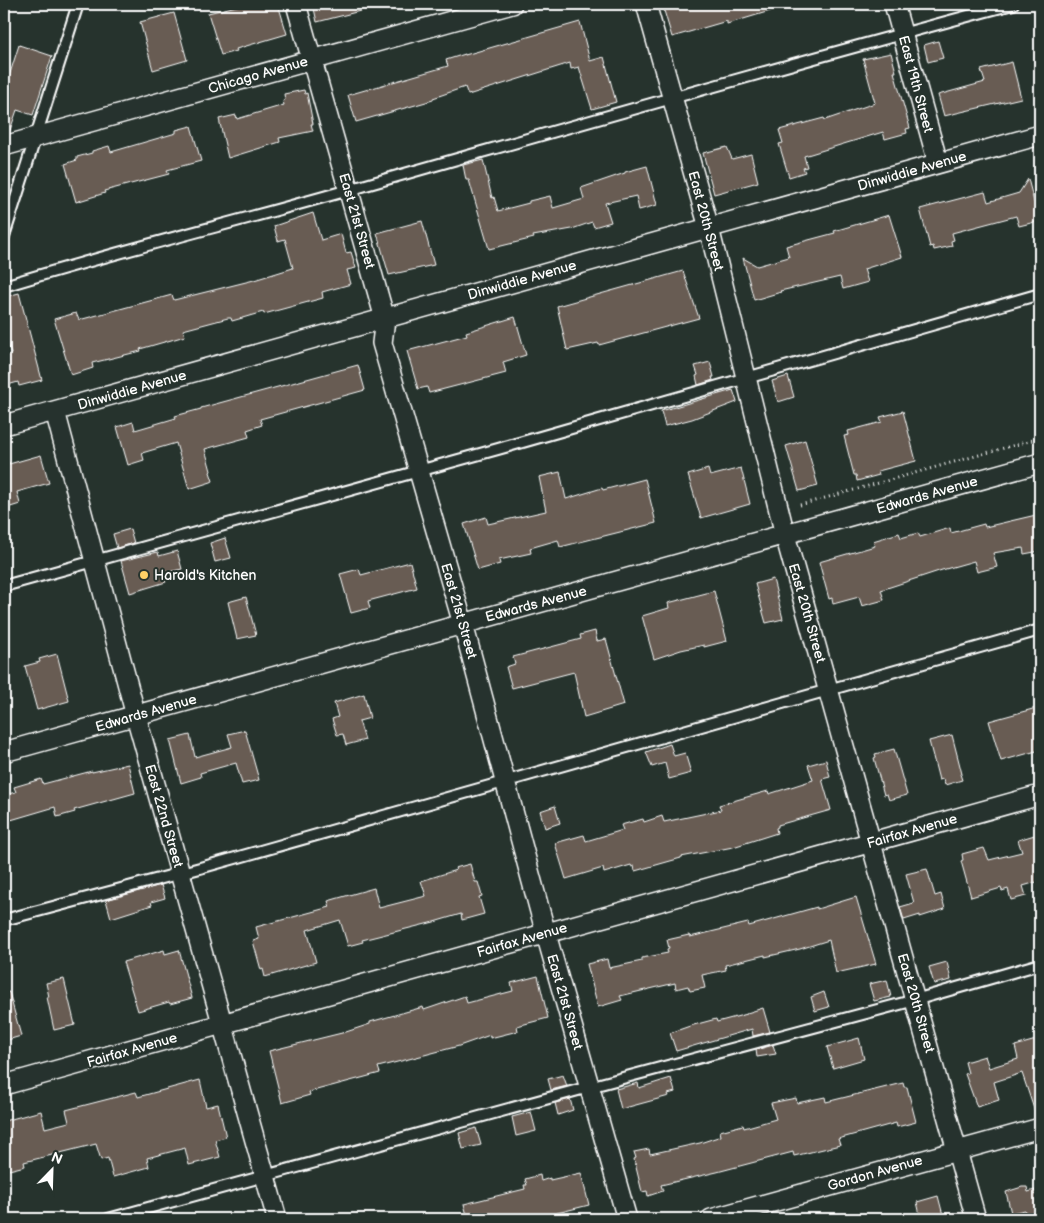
<svg xmlns="http://www.w3.org/2000/svg" width="1044" height="1223" viewBox="0 0 1044 1223" font-family="'Balsamiq Sans',sans-serif">
  <style>
    .building { fill: #675c53; stroke: #fff }
    .lines { fill: none; stroke-linecap: round; stroke-linejoin: round }
    .lane-casing { stroke: #fff; stroke-width: 14 }
    .street-casing { stroke: #fff; stroke-width: 22 }
    .path { stroke: #fff; stroke-width: 3; stroke-dasharray: 1 4; stroke-linecap: butt }
    .lane { stroke: #26332d; stroke-width: 10 }
    .street { stroke: #26332d; stroke-width: 19 }
    .poi-dot { fill: #ffd166; stroke: #26332d; stroke-width: 2 }
    .labels { text-anchor: middle; dominant-baseline: central; stroke-width: 4; stroke-linejoin: round; paint-order: stroke }
    .street-label { font-size: 14px; fill: #fff; stroke: #26332d }
    .poi-label { font-size: 14px; fill: #fff; stroke: #26332d; text-anchor: start }
  </style>
  <rect width="100%" height="100%" fill="#26332d"/>
  <filter id="ink" filterUnits="userSpaceOnUse"><feTurbulence type="fractalNoise" baseFrequency=".02" numOctaves="2"/><feDisplacementMap in="SourceGraphic" scale="10" xChannelSelector="R" yChannelSelector="G"/><feConvolveMatrix kernelMatrix="1 2 1 2 8 2 1 2 1" color-interpolation-filters="sRGB"/></filter>
  <g filter="url(#ink)">
    <path class="building" d="M245,4H278L287,34L236,49L237,51L221,55L208,13Z
      M313,4H367L368,9L317,22Z
      M662,4H780V8L727,24V21L672,37Z
      M174,13L187,60L153,70L140,22Z
      M580,22L590,61L604,57L616,102L592,109L579,67L571,69L570,63L468,95L465,87L433,98V100L356,122L348,95L448,66L446,60L465,54V55Z
      M938,41L943,58L928,62L924,45Z
      M19,45L52,56L33,115L17,110L9,133L4,134V92Z
      M891,53L896,72H894L910,128L906,129L907,133L885,139L883,132L804,156L807,167L803,168L805,172L789,177L779,144L783,143L779,130L824,118L825,120L875,103L863,59Z
      M1012,62L1021,98L944,116L938,95L985,82L981,70Z
      M304,90L305,94L307,93L313,124H311L313,131L279,138L280,142L228,158L219,119L236,115L237,119L284,105L283,101L285,100L284,94Z
      M191,126L201,161L167,170L169,174L104,191L105,193L76,202L65,164L77,160V157L92,153V151L109,146L111,152L176,133V130Z
      M727,147L732,159L751,154L758,182L714,194L703,153Z
      M483,160L492,198L494,197L498,211L529,203V201L550,196L553,208L584,199L581,188L625,173V172L647,166L657,205L639,210L636,196L605,203L611,222L594,227L592,222L572,229L533,236L534,238L489,249L469,180H466L463,165Z
      M1028,179L1039,221L1019,226L1016,216L952,233L954,240L951,241L952,246L934,250L933,246L930,247L920,209L985,192L988,202L1019,193Z
      M313,213L321,240L341,234L346,253L351,252L356,268L347,270L351,284L322,292L323,298L264,314L263,312L232,321L231,318H228L183,330L185,336L140,349L141,351L92,363L93,368L71,375L54,319L76,313L79,320L172,295L174,300L254,280L293,268L285,239L278,241L274,226Z
      M889,215L902,257L864,269L868,282L843,289L840,277L780,291L781,292L754,300L743,258L757,266L789,257L786,246L835,233L834,231Z
      M422,221L434,265L389,275L377,233Z
      M683,271L699,318L599,345L598,343L567,350L557,306Z
      M19,293L42,380L19,386L18,382L4,386V363L8,362L7,355L11,354L4,327V297Z
      M515,317L526,355L503,362L506,373L429,393L427,387L418,389L407,351L467,335L466,332Z
      M710,362L714,377H712L713,380L698,385L696,376L698,375L695,366Z
      M358,365L365,390L260,419L262,425L247,430L249,437L205,449L211,471L210,472L213,481L211,482L189,489L176,443L142,453L144,460L128,465L117,427L133,422L135,430L176,418L175,416L201,409V408Z
      M788,376L794,397L778,402L772,381Z
      M733,390L737,402L692,419L665,426L661,411Z
      M903,411L916,461L878,471L879,475L857,481L856,475H854L844,436L849,435L848,431L882,422L880,417Z
      M805,440L818,486L799,491L786,446Z
      M41,455L49,483L17,492L20,504L4,509V463L9,462V464Z
      M741,468L750,504L701,518L688,475L708,469L710,476Z
      M560,472L566,499L602,488L603,490L645,479L656,523L560,547L558,540L530,548L531,553L499,560L500,564L478,570L464,524L486,517L488,524L546,511L539,477Z
      M1036,515L1040,534V551L1024,554L1023,548L993,553L997,567L977,572L974,561L942,570L881,590L884,600L862,606L859,597L833,604L832,598L829,599L819,562L875,546L873,541L899,533L901,538L918,533L920,537L950,528L951,533L984,524L985,527Z
      M130,529L134,543L117,548L113,534Z
      M225,538L231,558L215,562L210,543Z
      M177,551L182,569L164,573L166,582L130,593L121,561L158,552L159,556Z
      M410,562L417,588L368,601L370,608L351,613L340,574L359,569L361,575Z
      M773,579L783,619L766,623L755,584Z
      M714,591L727,641L704,647V645L681,650L654,659L642,616L669,608L668,603Z
      M246,597L256,635L237,639L228,602Z
      M595,631L597,641L606,639L624,705L584,717L574,672L512,688L506,667L515,664L513,657L581,639L580,635Z
      M57,654L69,701L37,710L25,666L40,662L39,659Z
      M364,694L370,718L359,721L365,740L346,745L343,734L337,735L332,719L338,717L334,703Z
      M1040,707V750L1001,761L989,721Z
      M245,730L259,780L242,784L236,763L200,773L201,777L181,783L170,740L190,735L195,757L232,747L228,734Z
      M952,735L962,774H960L962,780L945,785L943,779L939,780L929,741Z
      M670,744L674,756L685,753L691,773L669,779L665,763L652,767L646,752Z
      M894,749L907,795L889,800L887,794L884,795L874,758L876,757L875,754Z
      M826,760L830,777L822,779L831,810L778,825V827L776,828L777,833L733,847L681,857V858L635,871L634,866L632,867L631,865L604,873L603,868L566,879L555,843L584,835L586,841L623,830L621,825L643,819L644,822L662,816L664,822L721,810L719,805L768,791L769,794L813,780L808,765Z
      M128,764L135,793L74,810L75,812L57,817L55,807L4,822V795L16,792L14,787L41,779L43,784L92,771V772Z
      M555,806L560,823L545,828L540,811Z
      M1038,834L1040,843V881L1023,886L1026,896L1011,900L1008,889L1002,891L1001,888L971,897L961,861L963,860L962,854L984,848L989,860L1022,852L1018,840Z
      M470,864L475,882H478L482,896L479,897L484,914L462,920L461,914L434,922L362,940L363,942L348,946L340,920L307,930L316,962L265,977L263,969L261,970L253,941L259,939L256,927L330,907L328,901L374,888L379,908L426,896L421,881L456,870L455,868Z
      M927,869L935,896L941,894L945,909L920,917V915L904,920L900,907L914,903L906,874Z
      M161,885L165,898L151,902L152,905L111,918L106,900Z
      M856,897L876,964L836,973L829,940L800,949L765,957V955L725,965L726,970L702,975L705,988L690,991L688,986L676,989L675,983L620,996L622,1000L598,1007L587,964L607,959L609,968L642,961V958L668,953L667,949L669,948L667,940L689,935L690,937L748,923L749,926L817,907V909Z
      M164,950L165,954L179,950L192,998L170,1004L169,1002L138,1011L123,962Z
      M947,962L951,980L934,984L929,967Z
      M538,976L548,1018L517,1026L518,1031L490,1038V1035L459,1046L378,1067L380,1073L309,1092L310,1095L282,1103L269,1051L346,1032L370,1024V1022L423,1007L424,1010L465,996L467,1003L513,991L511,983Z
      M64,979L75,1025L54,1030L47,997H49L46,983Z
      M887,980L891,997L874,1001L869,984Z
      M9,992L21,1036L4,1041V993Z
      M824,992L829,1007L815,1011L811,997Z
      M763,1008L770,1032L753,1036L752,1029L676,1051L670,1033L690,1026L716,1019L717,1022L747,1014V1013Z
      M859,1038L864,1059L833,1068L827,1047Z
      M1036,1040L1040,1051V1114L1036,1115L1022,1073L994,1082L999,1100L977,1107L965,1074L968,1073L965,1062L985,1056L989,1068L1018,1059L1015,1046Z
      M773,1045L776,1054L757,1057L756,1050Z
      M563,1075L567,1086L551,1090L548,1079Z
      M671,1078L675,1092L668,1094L669,1096L621,1109L616,1089L638,1083L639,1088Z
      M200,1080L206,1107L218,1104L226,1137L215,1140L220,1157L189,1165L185,1148L147,1158L149,1167L113,1177L108,1158L101,1160L96,1144L24,1162L25,1166L9,1170L8,1168L4,1169V1121L41,1111L45,1128L69,1122L66,1110L136,1092L138,1097Z
      M903,1083L904,1087H907L916,1122L897,1127L896,1123L838,1139L840,1145L794,1156L793,1152L717,1172L661,1185L663,1191L648,1196L647,1191L642,1192L634,1159L636,1158L634,1152L649,1149L650,1154L700,1143L721,1136L720,1131L743,1125L744,1128L776,1119L771,1103L796,1098L797,1103L825,1097L826,1102Z
      M570,1099L573,1110L558,1115L555,1103Z
      M531,1112L536,1131L516,1136L512,1117Z
      M476,1128L481,1145L463,1149L459,1133Z
      M581,1173L589,1205L557,1213L559,1219H468L464,1204L525,1189L524,1185H527L525,1179L540,1175L541,1181L550,1178V1180Z
      M1022,1187H1027L1028,1192L1035,1190L1040,1211V1219H1028L1025,1210L1011,1213L1006,1192Z
      M938,1196L944,1219H921L917,1202Z"/>
    <g class="lines">
      <defs>
        <path id="lane" d="M4,236L78,4
          M4,286C122,250 241,221 359,187C577,125 794,62 1013,4
          M4,586L498,449L1040,294
          M4,920L200,868L1040,630
          M108,1219L589,1087L915,1000L1040,964"/>
        <path id="street" d="M296,4L385,319L382,343L463,624L546,934L627,1219
          M646,4L709,228L785,535L976,1219
          M894,4L938,163
          M4,146L512,4
          M55,411L136,716L277,1219
          M4,425L1040,135
          M4,752L1040,463
          M4,1085L1040,795
          M711,1219L1040,1128"/>
      </defs>
      <use href="#lane" class="lane-casing"/>
      <use href="#street" class="street-casing"/>
      <path class="path" d="M800,505L1040,438"/>
      <use href="#lane" class="lane"/>
      <use href="#street" class="street"/>
    </g>
  </g>
  <circle class="poi-dot" cx="144" cy="575" r="5"/>
  <g class="labels">
    <g class="street-label">
      <text transform="translate(258 75) rotate(-16)">Chicago Avenue</text>
      <text transform="translate(916 84) rotate(75)">East 19th Street</text>
      <text transform="translate(912 171) rotate(-16)">Dinwiddie Avenue</text>
      <text transform="translate(357 221) rotate(74)">East 21st Street</text>
      <text transform="translate(706 221) rotate(75)">East 20th Street</text>
      <text transform="translate(522 280) rotate(-16)">Dinwiddie Avenue</text>
      <text transform="translate(132 390) rotate(-16)">Dinwiddie Avenue</text>
      <text transform="translate(927 495) rotate(-16)">Edwards Avenue</text>
      <text transform="translate(536 604) rotate(-15)">Edwards Avenue</text>
      <text transform="translate(459 611) rotate(74)">East 21st Street</text>
      <text transform="translate(807 613) rotate(74)">East 20th Street</text>
      <text transform="translate(146 713) rotate(-16)">Edwards Avenue</text>
      <text transform="translate(164 816) rotate(74)">East 22nd Street</text>
      <text transform="translate(912 831) rotate(-16)">Fairfax Avenue</text>
      <text transform="translate(522 940) rotate(-16)">Fairfax Avenue</text>
      <text transform="translate(565 1002) rotate(74)">East 21st Street</text>
      <text transform="translate(916 1003) rotate(74)">East 20th Street</text>
      <text transform="translate(132 1050) rotate(-16)">Fairfax Avenue</text>
      <text transform="translate(875 1173) rotate(-16)">Gordon Avenue</text>
    </g>
    <g class="poi-label">
      <text x="154" y="575">Harold's Kitchen</text>
    </g>
  </g>
  <rect width="1044" height="1223" fill="none" stroke="#26332d" stroke-width="20"/>
  <rect x="10" y="10" width="1024" height="1203" fill="none" stroke="#fff" stroke-width="2" filter="url(#ink)"/>
  <g transform="translate(52 1170) rotate(23)" stroke="#26332d" stroke-width="4" paint-order="stroke">
  <path d="M0-4L9 19L0 12L-9 19Z" fill="#ffffff"/>
  <text y="-8" font-size="14" font-weight="bold" text-anchor="middle" fill="#ffffff">N</text>
  </g>
</svg>
